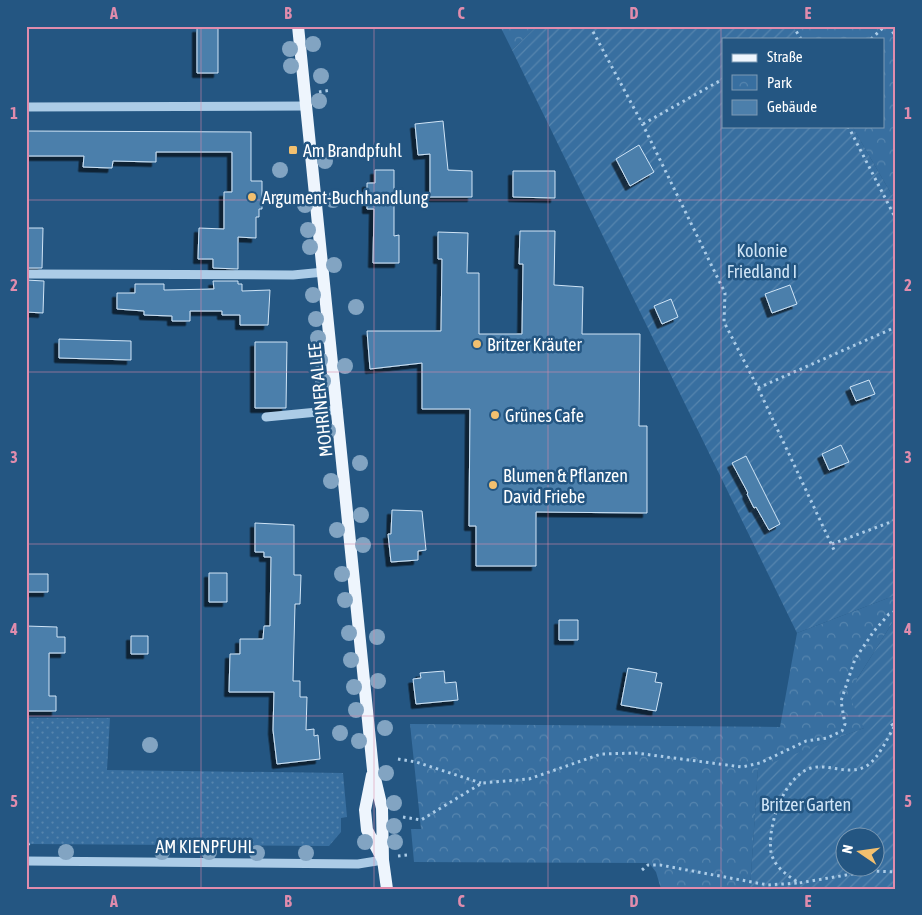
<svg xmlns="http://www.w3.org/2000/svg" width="922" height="915" viewBox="0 0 922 915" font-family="'Asap Condensed',sans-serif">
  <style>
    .grass { fill: url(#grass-dots) }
    .park { fill: url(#park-crowns) }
    .garden { fill: url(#garden-furrows); fill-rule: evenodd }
    .building { fill: #4c7fab; stroke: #cfe4f6; filter: url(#shadow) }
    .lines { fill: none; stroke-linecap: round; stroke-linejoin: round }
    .path { stroke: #accce7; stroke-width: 3; stroke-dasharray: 2.5 4; stroke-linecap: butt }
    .minor { stroke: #accce7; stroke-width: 9 }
    .major { stroke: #eef5fd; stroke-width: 12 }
    .tree { fill: #82a4c2 }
    .grid { fill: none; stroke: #e08cad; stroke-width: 1; stroke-opacity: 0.55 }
    .poi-dot { fill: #f2c06f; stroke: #245682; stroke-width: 2 }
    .labels { text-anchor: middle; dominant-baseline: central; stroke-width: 5; stroke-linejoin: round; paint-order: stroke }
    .poi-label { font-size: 18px; fill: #fff; stroke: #245682; text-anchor: start }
    .park-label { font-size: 18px; fill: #cfe4f6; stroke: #245682 }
    .street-label { font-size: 18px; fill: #fff; stroke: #245682 }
    .neatline { fill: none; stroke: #e08cad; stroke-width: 2 }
    .grid-label { font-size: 16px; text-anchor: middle; font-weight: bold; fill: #e08cad }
  </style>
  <defs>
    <pattern id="grass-dots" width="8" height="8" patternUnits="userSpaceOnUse" patternTransform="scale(1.25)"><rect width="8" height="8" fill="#386fa0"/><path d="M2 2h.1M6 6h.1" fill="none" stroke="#5685ae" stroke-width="1.8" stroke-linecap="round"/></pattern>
    <pattern id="park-crowns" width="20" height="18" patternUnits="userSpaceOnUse" patternTransform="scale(1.25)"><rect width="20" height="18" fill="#386fa0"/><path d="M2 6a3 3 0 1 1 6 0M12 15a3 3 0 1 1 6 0" fill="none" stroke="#5685ae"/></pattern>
    <pattern id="garden-furrows" width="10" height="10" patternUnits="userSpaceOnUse" patternTransform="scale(1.25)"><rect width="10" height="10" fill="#386fa0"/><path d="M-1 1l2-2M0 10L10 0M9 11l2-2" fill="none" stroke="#5685ae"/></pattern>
    <filter id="shadow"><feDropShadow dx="-4.5" dy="4.5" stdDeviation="0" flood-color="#0009"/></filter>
  </defs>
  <rect width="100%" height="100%" fill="#245682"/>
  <path class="grass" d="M26,718H110L107,770L343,773L347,817L341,818V832L329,846L26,844Z"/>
  <path class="park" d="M500,26H537L512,50Z
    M793,26H896V202L852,126H883V39H801Z
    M896,595V617L857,679L864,728L758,769L750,889H661L656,872L649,863L414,862L411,829H421L410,724L780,727L797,633Z"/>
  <path class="garden" d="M537,26H793L801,39H723V126H852L896,202V595L797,633L512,50Z
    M896,617V889H750L758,768L864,728L851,700L857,679ZM844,838H874V868H844Z"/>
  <path class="building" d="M197,28H218V73H197Z
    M443,121L448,170L472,171V197H430V154L418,155L415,124Z
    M26,131L251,132V181H262V209H259V217H256V238L238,237V269L213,268V259H198L199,228L224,229V192H232V152H156V162L113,161L112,168L83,167L84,156H26Z
    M639,145L654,172L630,186L616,159Z
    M375,170H394V236L399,235V263H373L374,209H367V183H375Z
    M513,171H555V198L513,197Z
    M26,228H43L42,268H26Z
    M520,231H555L554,285L583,287L582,334H640L639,426H647V513L536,512V566H476V526H469L470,409H422V363L370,369L367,331H441L442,259H438V232L468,233L467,273H479V334H522L523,264H519Z
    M26,280L44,281L43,313L26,312Z
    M213,281H238V284H242V291L270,290L268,325H240V315H222V311H190V321H172V316L144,315V311L117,309V293H135V284H164V290L214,289Z
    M790,285L797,304L772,313L765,294Z
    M671,299L678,317L662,324L654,306Z
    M59,339L131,341V360L59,358Z
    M255,342H287L286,408H255Z
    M869,380L875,394L856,401L850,387Z
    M841,445L849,462L829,470L822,454Z
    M746,456L780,524L769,530L756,507L754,508L747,494L748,493L732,463Z
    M392,510L422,511L426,550L418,551V560L391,562L388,534H391Z
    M255,523L294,525V575H301L300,604H295L293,681H300V697H307L306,730L314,729V736L318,735L320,759L277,764L273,730L274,692H229L230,654H240V639H263L264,626H270L271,557H264V552H255Z
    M209,573H227V602H209Z
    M26,574H48V592H26Z
    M559,620H578V640H559Z
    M26,626L57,627V637H65V653H49V696H56V711H26Z
    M131,636H148V654H131Z
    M628,668L657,673L655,682L662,683L656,711L621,705Z
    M444,671L445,683L456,682L458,700L416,704L413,679L421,678L420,673Z"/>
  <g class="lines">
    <path class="path" d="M590,26L643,125L725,293L724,322L758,388L835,552
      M793,26L801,39
      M889,26L896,37
      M871,39L885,26
      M319,92L331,90
      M643,124L723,79
      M848,126L896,219
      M758,388L896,327
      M832,544L896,520
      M896,720L891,723L896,730
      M894,727C887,739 879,757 868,765C850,777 829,763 811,768C784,776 767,826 771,852C774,867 787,875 799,883L870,871L896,872
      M398,759L416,762L481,783
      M403,817L421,820L482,783L529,779L601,754L636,753L742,767L760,763L806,741L827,738L842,731L845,724L841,701L855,659L874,631L889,614L896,611
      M26,837L30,849
      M398,856L408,855
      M642,870L648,865H660L768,885L797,883"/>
    <path class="minor" d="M26,107L306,106
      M26,274L293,275L324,272
      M266,417L338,410
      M26,861L358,864L383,860"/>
    <path class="major" d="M298,26L373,770L382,808L383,860L387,889
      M372,775L365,810L367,830L383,860"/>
  </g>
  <g class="tree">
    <circle cx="313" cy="44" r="8"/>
    <circle cx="290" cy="49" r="8"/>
    <circle cx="291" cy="66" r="8"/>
    <circle cx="321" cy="76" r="8"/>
    <circle cx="319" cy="101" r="8"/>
    <circle cx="325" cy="161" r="8"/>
    <circle cx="280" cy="170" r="8"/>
    <circle cx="333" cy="200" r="8"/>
    <circle cx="305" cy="205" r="8"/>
    <circle cx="308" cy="230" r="8"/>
    <circle cx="310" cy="247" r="8"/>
    <circle cx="334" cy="265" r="8"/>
    <circle cx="313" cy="295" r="8"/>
    <circle cx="356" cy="307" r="8"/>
    <circle cx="316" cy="319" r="8"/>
    <circle cx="318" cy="338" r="8"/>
    <circle cx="320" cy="360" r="8"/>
    <circle cx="345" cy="366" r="8"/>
    <circle cx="323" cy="381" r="8"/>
    <circle cx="328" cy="431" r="8"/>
    <circle cx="360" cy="463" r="8"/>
    <circle cx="331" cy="481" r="8"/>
    <circle cx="361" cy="515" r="8"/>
    <circle cx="337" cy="530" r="8"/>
    <circle cx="363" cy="545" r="8"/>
    <circle cx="342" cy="574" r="8"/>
    <circle cx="345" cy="600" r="8"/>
    <circle cx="349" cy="633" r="8"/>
    <circle cx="377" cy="637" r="8"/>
    <circle cx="351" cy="660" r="8"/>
    <circle cx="378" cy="681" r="8"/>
    <circle cx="354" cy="687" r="8"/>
    <circle cx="356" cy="710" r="8"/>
    <circle cx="385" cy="728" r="8"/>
    <circle cx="340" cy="733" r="8"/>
    <circle cx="359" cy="741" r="8"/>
    <circle cx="150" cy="745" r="8"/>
    <circle cx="386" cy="773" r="8"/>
    <circle cx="394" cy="803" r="8"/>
    <circle cx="394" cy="826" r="8"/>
    <circle cx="365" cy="842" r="8"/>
    <circle cx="395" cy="842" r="8"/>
    <circle cx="66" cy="852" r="8"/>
    <circle cx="162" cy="852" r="8"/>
    <circle cx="209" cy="852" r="8"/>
    <circle cx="257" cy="853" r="8"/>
    <circle cx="306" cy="853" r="8"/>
  </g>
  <path class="grid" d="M201,26V889M374,26V889M548,26V889M721,26V889M26,200H896M26,372H896M26,544H896M26,716H896"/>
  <g class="poi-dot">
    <rect x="288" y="145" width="10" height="10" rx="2.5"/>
    <circle cx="252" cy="197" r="5"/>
    <circle cx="477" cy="344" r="5"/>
    <circle cx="495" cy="415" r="5"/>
    <circle cx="493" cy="485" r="5"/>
  </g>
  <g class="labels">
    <g class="poi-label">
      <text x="303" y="150">Am Brandpfuhl</text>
      <text x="262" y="197">Argument-Buchhandlung</text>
      <text x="487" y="344">Britzer Kräuter</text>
      <text x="505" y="415">Grünes Cafe</text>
      <text x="503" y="475">Blumen &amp; Pflanzen<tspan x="503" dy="21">David Friebe</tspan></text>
    </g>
    <g class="park-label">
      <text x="762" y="250">Kolonie<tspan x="762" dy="21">Friedland I</tspan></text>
      <text x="806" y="804">Britzer Garten</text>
    </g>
    <g class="street-label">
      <text transform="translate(320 400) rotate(-96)">MOHRINER ALLEE</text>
      <text x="205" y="846">AM KIENPFUHL</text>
    </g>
  </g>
  <rect width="922" height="915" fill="none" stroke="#245682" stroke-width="55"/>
  <rect x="722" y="38" width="162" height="90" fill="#245682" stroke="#7c9ab4"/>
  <rect x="732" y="54" width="25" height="8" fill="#eef5fd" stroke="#7c9ab4"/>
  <text x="767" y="62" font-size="15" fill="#ffffff">Straße</text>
  <rect x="732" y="75" width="25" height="15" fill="url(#park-crowns)" stroke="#7c9ab4"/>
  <text x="767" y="88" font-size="15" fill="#ffffff">Park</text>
  <rect x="732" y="100" width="25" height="15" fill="#4c7fab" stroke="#7c9ab4"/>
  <text x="767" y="112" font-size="15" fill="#ffffff">Gebäude</text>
  <g transform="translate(860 852) rotate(283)"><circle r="24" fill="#245682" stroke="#7c9ab4"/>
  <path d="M0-4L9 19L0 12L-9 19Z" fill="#f2c06f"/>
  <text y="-8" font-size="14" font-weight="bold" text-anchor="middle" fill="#ffffff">N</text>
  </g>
  <rect x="28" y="28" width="866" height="860" class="neatline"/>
  <g class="grid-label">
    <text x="114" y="19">A</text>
    <text x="288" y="19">B</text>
    <text x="461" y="19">C</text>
    <text x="634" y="19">D</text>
    <text x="808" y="19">E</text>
    <text x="14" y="119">1</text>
    <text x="908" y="119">1</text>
    <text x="14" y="291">2</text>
    <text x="908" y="291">2</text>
    <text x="14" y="463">3</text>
    <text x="908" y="463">3</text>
    <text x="14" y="635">4</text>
    <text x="908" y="635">4</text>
    <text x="14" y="807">5</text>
    <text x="908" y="807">5</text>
    <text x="114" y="907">A</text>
    <text x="288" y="907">B</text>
    <text x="461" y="907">C</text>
    <text x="634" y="907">D</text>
    <text x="808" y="907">E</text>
  </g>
</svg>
